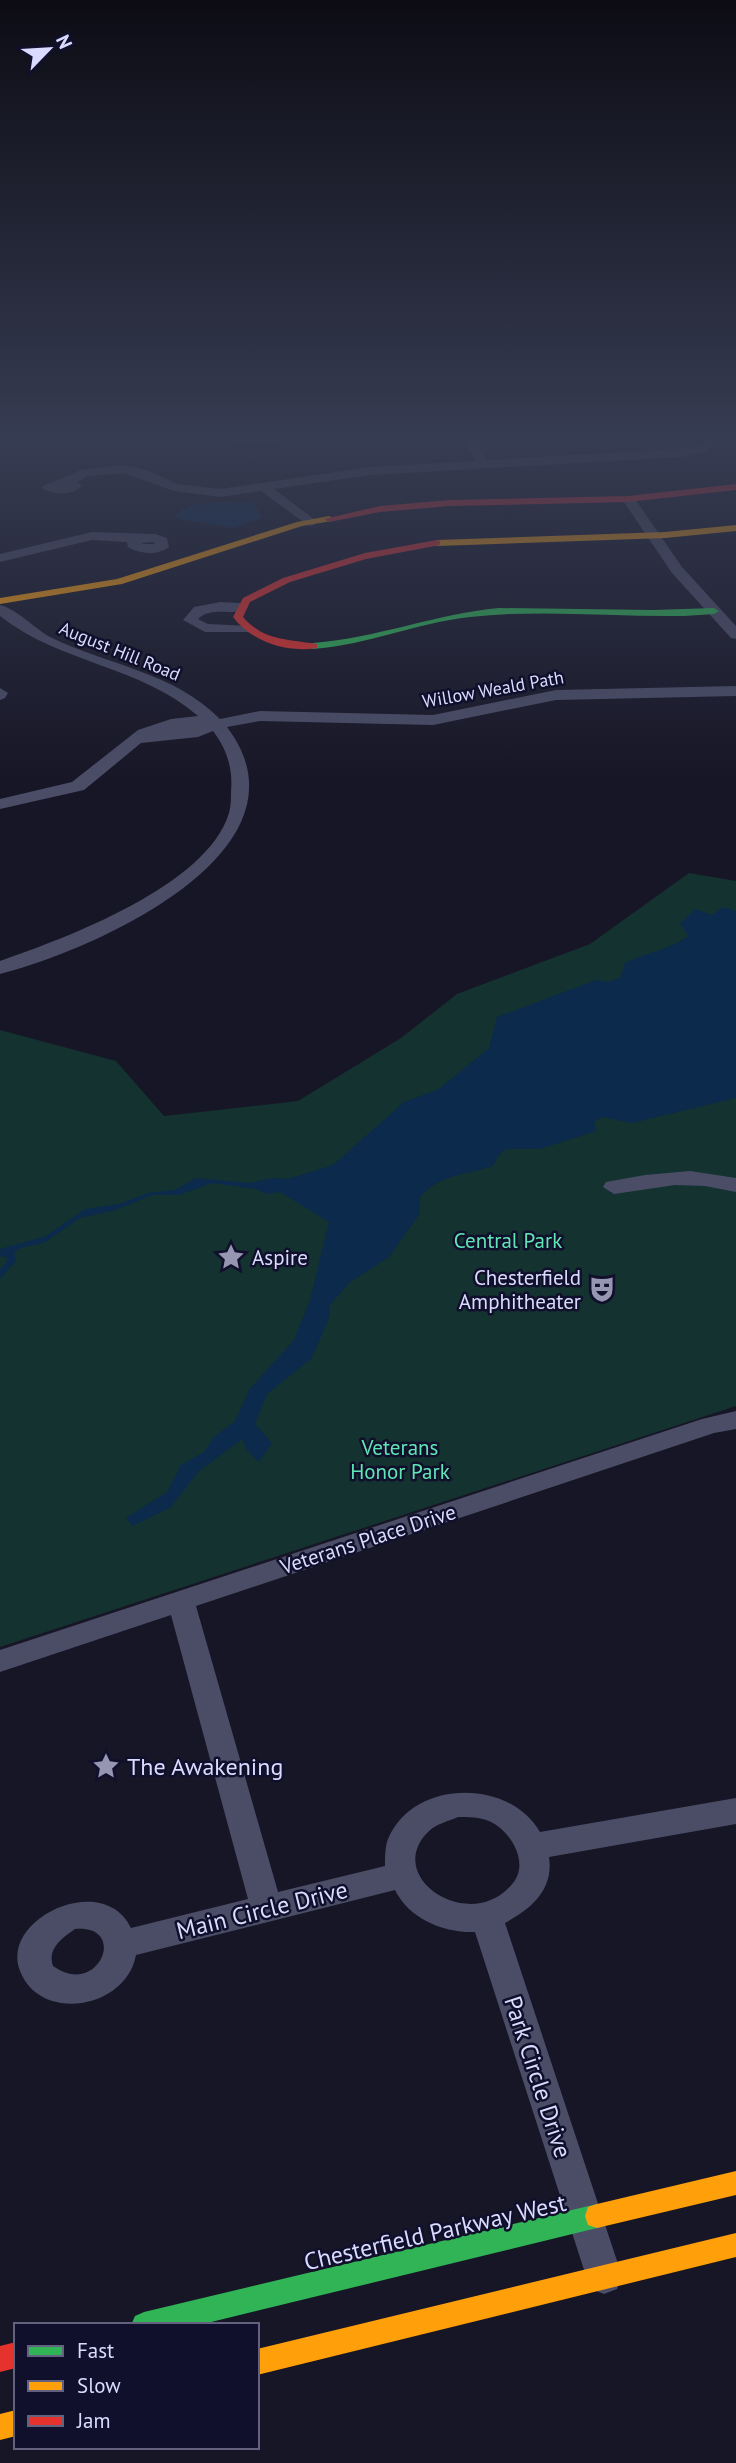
<svg xmlns="http://www.w3.org/2000/svg" width="736" height="2463" viewBox="0 0 736 2463" font-family="'PT Sans',sans-serif">
  <style>
    .green { fill: #143230 }
    .water { fill: #0b2a4c }
    .lines { fill: none; stroke-linecap: round; stroke-linejoin: round }
    .street { fill: #4b4d67; fill-rule: evenodd }
    .fast { fill: #30b455; fill-rule: evenodd }
    .slow { fill: #ff9f0a; fill-rule: evenodd }
    .jam { fill: #e5322d; fill-rule: evenodd }
    .labels { text-anchor: middle; dominant-baseline: central; stroke-width: 5; stroke-linejoin: round; paint-order: stroke }
    .far-street-label { font-size: 18px; fill: #dbdbff; stroke: #11102c }
    .park-label { font-size: 21px; fill: #60e6b5; stroke: #11102c }
    .poi-label { font-size: 21px; fill: #dbdbff; stroke: #11102c; text-anchor: start }
    .street-label { font-size: 21px; fill: #dbdbff; stroke: #11102c }
    .near-poi-label { font-size: 24px; fill: #dbdbff; stroke: #11102c; text-anchor: start }
    .near-street-label { font-size: 24px; fill: #dbdbff; stroke: #11102c }
  </style>
  <rect width="100%" height="100%" fill="#171626"/>
  <path class="green" d="M689,873L736,881V1406L0,1647V1030L116,1061L164,1116L298,1101L401,1038L457,994L590,944Z"/>
  <path class="water" d="M253,503L263,518L232,528L174,518C187,497 231,503 253,503Z
    M723,907L736,911V1098L632,1123L602,1117L594,1122L596,1131L540,1149H506L498,1156L493,1166C466,1175 440,1174 420,1197V1213L389,1257L349,1283L329,1306L330,1315L312,1358L267,1394L255,1424L272,1443L259,1462L247,1450L242,1439L199,1471L170,1508L132,1526L126,1518L167,1492L181,1465L204,1452L213,1438L235,1421L249,1390L294,1340L310,1300L329,1222L280,1192L267,1194L255,1189L213,1183L178,1195H152L116,1210L80,1218L44,1243L20,1248L14,1253L16,1261L0,1279V1269L6,1263L7,1258L0,1256V1249L46,1236L85,1209L119,1204L148,1193L175,1190L196,1178L250,1183L273,1178L288,1179L333,1165L404,1102L439,1089L489,1048L497,1017L596,980L608,982L620,978L625,963C650,951 664,952 689,936L680,924L695,909L712,915Z"/>
  <g class="lines">
    <path class="street" d="M0,436H9L0,441Z
      M221,436H296C284,445 233,445 221,436Z
      M468,436H480L476,441L488,460L677,449L697,446L709,438L715,442L705,452L677,457L370,475L274,489L314,519V525L309,526L261,491L220,497L174,491L124,473L88,476L77,482L82,486C70,496 54,496 41,487L81,470L124,465L147,470L177,484L220,489L370,467L476,461L464,441Z
      M623,496H633L682,567L736,626V639L731,638L672,573L622,499Z
      M92,532L155,534L167,538L169,547C157,556 140,554 128,547L127,542L92,540L0,562V554ZM153,542L155,544H142L143,543Z
      M220,602L241,603L248,607C235,618 213,605 198,619L208,624L249,626V632H205L183,620L194,607Z
      M0,605C17,609 34,628 50,637C107,665 174,672 220,719L260,711L433,715L556,690L736,686V696L556,700L433,725L260,721L227,727C321,851 91,951 0,974V961C66,938 207,886 229,813C231,806 231,798 231,791C233,769 227,749 213,731L198,737L141,743L84,790L0,809V799L72,782L138,730L171,719L198,716C141,666 59,663 0,616Z
      M0,688L8,693L5,698L0,700Z
      M690,1171L736,1178V1192L705,1186L675,1185L614,1194L603,1187L606,1182L645,1175Z
      M736,1411V1429L714,1433L196,1606L278,1892L385,1866C385,1857 385,1847 388,1839C413,1779 509,1778 540,1832L736,1798V1824L549,1857C554,1890 531,1909 505,1923L622,2276L617,2289L604,2294L591,2289L586,2276L475,1932C444,1933 409,1919 395,1890L136,1955C126,2010 37,2024 19,1968C3,1917 104,1871 131,1928L248,1899L171,1615L0,1672V1650L702,1419ZM458,1817C468,1817 480,1817 489,1821C510,1830 530,1862 513,1883C471,1936 381,1877 429,1831C436,1824 449,1821 458,1817ZM75,1929C129,1924 99,1999 53,1966C47,1949 62,1938 75,1929Z"/>
    <path class="fast" d="M499,608L653,610L714,608L719,611L714,614L684,616C612,617 541,609 470,617C416,623 367,645 313,649L308,646L313,643C377,638 435,614 499,608Z
      M597,2204L606,2207L609,2216L606,2225L597,2228L199,2325H131L135,2316L144,2312Z"/>
    <path class="slow" d="M329,516L334,519L332,521L302,526L122,584L0,604V598L117,579L297,522Z
      M736,525V531L665,538L437,546L432,543L437,540L665,532Z
      M736,2171V2195L597,2228L588,2225L585,2216L588,2207L597,2204Z
      M736,2233V2257L257,2375V2349Z
      M16,2410V2436L0,2440V2414Z"/>
    <path class="jam" d="M736,484V490L628,502L449,506L380,512L329,522L324,519L380,506L449,500L628,496Z
      M437,540L440,541V545L366,559L290,582L250,602L243,617C264,641 288,639 317,644V648C286,653 252,642 233,617L243,598L283,578L365,553Z
      M16,2342V2368L0,2372V2346Z"/>
  </g>
  <linearGradient id="sky" x2="0" y2="1"><stop stop-color="#0d0c15"/><stop offset="0.56" stop-color="#363c52"/><stop offset="1" stop-color="#363c52" stop-opacity="0"/></linearGradient>
  <rect width="736" height="781" fill="url(#sky)"/>
  <defs>
    <symbol id="sight-bare" viewBox="-9 -9 18 18"><path d="M0-6L1.8-2.2L6-1.7L2.9 1.2L3.7 5.4L0 3.3L-3.7 5.4L-2.9 1.2L-6-1.7L-1.8-2.2Z" fill="#9696b3" stroke="#11102c" stroke-width="2.5" paint-order="stroke"/></symbol>
    <symbol id="theatre-bare" viewBox="-9 -9 18 18"><path d="M-5-5.5Q0-4 5-5.5V0Q5 5 0 6Q-5 5-5 0ZM-3.3-2.5H-1v1.5H-3.3ZM1-2.5H3.3v1.5H1ZM-2.8 1Q0 5.5 2.8 1Z" fill="#9696b3" stroke="#11102c" stroke-width="2.5" paint-order="stroke"/></symbol>
  </defs>
  <g fill-rule="evenodd">
    <use href="#sight-bare" x="212" y="1238" width="38" height="38"/>
    <use href="#theatre-bare" x="583" y="1270" width="38" height="38"/>
    <use href="#sight-bare" x="87" y="1747" width="38" height="38"/>
  </g>
  <g class="labels">
    <g class="far-street-label">
      <text transform="translate(120 651) rotate(22)">August Hill Road</text>
      <text transform="translate(493 689) rotate(-10)">Willow Weald Path</text>
    </g>
    <g class="park-label">
      <text x="508" y="1240">Central Park</text>
      <text x="400" y="1447">Veterans<tspan x="400" dy="24">Honor Park</tspan></text>
    </g>
    <g class="poi-label">
      <text x="252" y="1257">Aspire</text>
      <text x="581" y="1277" text-anchor="end">Chesterfield<tspan x="581" dy="24">Amphitheater</tspan></text>
    </g>
    <g class="street-label">
      <text transform="translate(368 1539) rotate(-18)">Veterans Place Drive</text>
    </g>
    <g class="near-poi-label">
      <text x="127" y="1766">The Awakening</text>
    </g>
    <g class="near-street-label">
      <text transform="translate(262 1910) rotate(-14)">Main Circle Drive</text>
      <text transform="translate(538 2077) rotate(72)">Park Circle Drive</text>
      <text transform="translate(435 2232) rotate(-13)">Chesterfield Parkway West</text>
    </g>
  </g>
  <rect x="14" y="2323" width="245" height="126" fill="#11102c" stroke="#626180" stroke-width="2"/>
  <rect x="28" y="2346" width="35" height="10" fill="#30b455" stroke="#626180" stroke-width="2"/>
  <text x="77" y="2358" font-size="21" fill="#dbdbff">Fast</text>
  <rect x="28" y="2381" width="35" height="10" fill="#ff9f0a" stroke="#626180" stroke-width="2"/>
  <text x="77" y="2393" font-size="21" fill="#dbdbff">Slow</text>
  <rect x="28" y="2416" width="35" height="10" fill="#e5322d" stroke="#626180" stroke-width="2"/>
  <text x="77" y="2428" font-size="21" fill="#dbdbff">Jam</text>
  <g transform="translate(49 49) rotate(65)" stroke="#11102c" stroke-width="5" paint-order="stroke">
  <path d="M0-5L12 26L0 18L-12 26Z" fill="#dbdbff"/>
  <text y="-10" font-size="19" font-weight="bold" text-anchor="middle" fill="#dbdbff">N</text>
  </g>
</svg>
